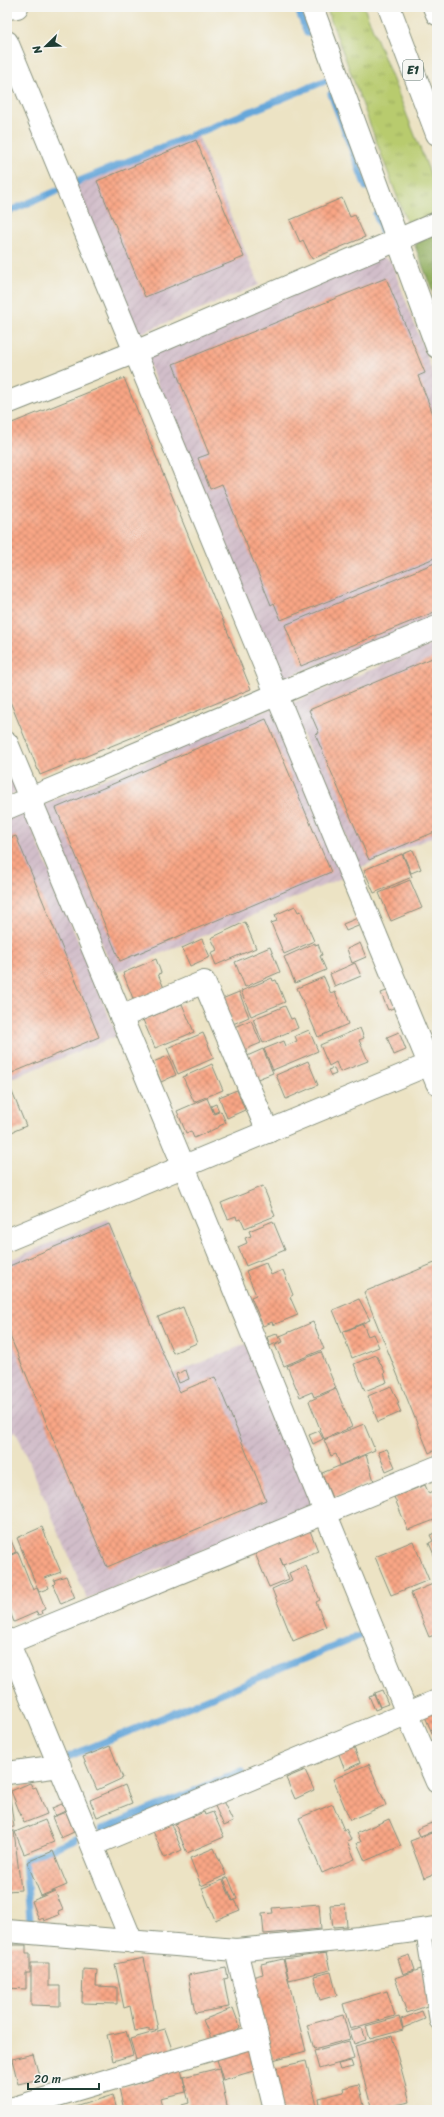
<svg xmlns="http://www.w3.org/2000/svg" width="444" height="2117" viewBox="0 0 444 2117" font-family="Sriracha,sans-serif">
  <style>
    .industrial { fill: url(#industrial-furrows) }
    .grass { fill: url(#grass-tufts); stroke: #6c8451 }
    .forest { fill: url(#forest-crowns); stroke: #58764a }
    .lines { fill: none; stroke-linecap: round; stroke-linejoin: round }
    .stream { stroke: #66a7da; stroke-width: 7 }
    .building { fill: url(#building-cross-hatch) }
    .lane-casing { stroke: #86907c; stroke-width: 16 }
    .street-casing { stroke: #86907c; stroke-width: 24 }
    .secondary-casing { stroke: #86907c; stroke-width: 24 }
    .highway-casing { stroke: #86907c; stroke-width: 24 }
    .lane { stroke: #fff; stroke-width: 14 }
    .street { stroke: #fff; stroke-width: 22 }
    .secondary { stroke: #fff; stroke-width: 22 }
    .highway { stroke: #fff; stroke-width: 22 }
    .labels { text-anchor: middle; dominant-baseline: central; stroke-width: 3.5; stroke-linejoin: round; paint-order: stroke }
    .shield { fill: #f6f6f2; stroke: #60746d; stroke-width: 1 }
    .shield-label { font-size: 12px; font-weight: bold; fill: #1f3d34 }
  </style>
  <defs>
    <pattern id="industrial-furrows" width="10" height="10" patternUnits="userSpaceOnUse"><rect width="10" height="10" fill="#d1bdc9"/><path d="M-1 1l2-2M0 10L10 0M9 11l2-2" fill="none" stroke="#b3a3ad"/></pattern>
    <pattern id="grass-tufts" width="24" height="20" patternUnits="userSpaceOnUse"><rect width="24" height="20" fill="#b8cb6e"/><path d="M3 7l-1-3M5 7V3M7 7l1-3M15 17l-1-3M17 17v-4M19 17l1-3" fill="none" stroke="#95a65b"/></pattern>
    <pattern id="forest-crowns" width="20" height="18" patternUnits="userSpaceOnUse"><rect width="20" height="18" fill="#92af61"/><path d="M2 6a3 3 0 1 1 6 0M12 15a3 3 0 1 1 6 0" fill="none" stroke="#779051"/></pattern>
    <pattern id="building-cross-hatch" width="8" height="8" patternUnits="userSpaceOnUse"><rect width="8" height="8" fill="#f9a685"/><path d="M0 0l8 8M0 8l8-8" fill="none" stroke="#c9886e"/></pattern>
  </defs>
  <rect width="100%" height="100%" fill="#f6f6f2"/>
  <filter id="ink" filterUnits="userSpaceOnUse"><feTurbulence type="fractalNoise" baseFrequency=".025" numOctaves="2"/><feDisplacementMap in="SourceGraphic" scale="8" xChannelSelector="R" yChannelSelector="G"/><feConvolveMatrix kernelMatrix="1 2 1 2 8 2 1 2 1" color-interpolation-filters="sRGB"/></filter>
  <filter id="wash" filterUnits="userSpaceOnUse"><feTurbulence type="fractalNoise" baseFrequency=".012" numOctaves="4" result="noise"/><feDisplacementMap in="SourceGraphic" scale="16" xChannelSelector="R" yChannelSelector="G"/><feGaussianBlur stdDeviation="0.9" result="paint"/><feColorMatrix in="noise" values="0 0 0 0 0 0 0 0 0 0 0 0 0 0 0 0 0 1.4 0 .05"/><feComposite in="paint" operator="in"/></filter>
  <g filter="url(#wash)">
    <rect width="100%" height="100%" fill="#ece3c4"/>
    <path class="industrial" d="M198,136L259,285L136,335L75,186Z
      M382,257L391,261L437,384V616L278,681L145,354Z
      M437,642V835L359,868L290,704Z
      M272,708L344,877L114,973L43,805Z
      M7,762L19,791L7,796Z
      M25,812L117,1036L7,1080V819Z
      M108,1219L173,1374L246,1344L311,1501L308,1506L87,1599L16,1431L7,1435V1261Z"/>
    <path class="grass" d="M326,7H364L437,191V214L412,224L407,223Z"/>
    <path class="forest" d="M437,233V303L415,246L418,241Z"/>
    <g class="lines">
      <path class="stream" d="M297,7L307,33
        M331,94L366,187
        M77,182L325,81
        M7,212L57,191
        M376,214L382,231
        M70,1756L364,1634
        M102,1829L242,1771
        M30,1919L25,1860L75,1839"/>
    </g>
    <g id="blocks">
      <path class="building" d="M196,140L244,257L145,297L97,181Z
        M342,198L350,217L355,215L365,237L312,259L303,240L300,242L290,220Z
        M386,278L425,373L418,376L437,424V557L281,620L274,603L271,605L222,484L210,489L198,458L209,454L173,364Z
        M124,378L251,689L40,775L7,694V425Z
        M437,562V611L301,666L285,625Z
        M437,656V831L369,860L315,734L319,733L309,710Z
        M266,719L331,872L120,961L56,808Z
        M16,836L99,1037L7,1075V839Z
        M413,850L421,869L411,873L403,854Z
        M402,854L412,877L374,893L364,870Z
        M410,880L422,908L391,921L379,893Z
        M295,906L298,912L301,911L314,941L284,954L271,923L277,921L275,915Z
        M360,917L363,924L346,931L343,924Z
        M245,922L256,948L216,965L211,953L217,950L211,938Z
        M202,939L210,957L190,966L182,948Z
        M315,943V945L318,944L322,955L320,956L326,970L295,983L284,957Z
        M360,943L366,957L352,963L347,949Z
        M270,947L280,972L245,987L235,962Z
        M156,959L161,973L158,974L164,988L134,1001L123,973Z
        M355,963L361,976L335,987L330,974Z
        M324,977L331,994L335,992L348,1024L318,1037L297,988Z
        M272,978L273,981L276,980L285,1002L251,1016L241,991Z
        M389,990L396,1007L388,1010L381,993Z
        M239,992L249,1017L233,1024L222,999Z
        M182,1004L194,1032L155,1048L143,1020Z
        M285,1006L291,1019L294,1018L298,1028L263,1043L253,1019Z
        M251,1020L261,1043L244,1050L234,1027Z
        M360,1028L364,1038L359,1040L368,1061L340,1072L336,1062L329,1066L320,1045Z
        M309,1030L318,1051L273,1070L264,1049L284,1041L286,1046L297,1041L295,1036Z
        M399,1032L406,1050L394,1055L387,1037Z
        M203,1033L214,1058L178,1074L167,1048Z
        M263,1049L273,1073L255,1080L245,1057Z
        M168,1056L176,1075L161,1082L153,1062Z
        M308,1061L318,1085L286,1099L276,1075Z
        M212,1064L223,1090L194,1102L183,1077Z
        M334,1068L336,1074L331,1076L328,1070Z
        M10,1087L26,1126L7,1134V1088Z
        M237,1090L245,1110L227,1118L219,1097Z
        M207,1098L214,1114L221,1111L226,1123L219,1126V1127L194,1138L191,1131L186,1133L177,1111Z
        M216,1104L219,1111L214,1113L211,1106Z
        M263,1186L275,1216L245,1228L241,1219L237,1220L236,1216L228,1219L221,1203Z
        M273,1221L285,1250L246,1266L238,1247L247,1243L245,1238L251,1236L249,1231Z
        M109,1224L179,1392L215,1377L266,1500L107,1567L7,1329V1267Z
        M437,1262V1449L429,1453L364,1292Z
        M266,1263L271,1275L283,1270L293,1295L290,1297L298,1315L273,1325L272,1322L263,1326L251,1297L256,1295L246,1271Z
        M359,1299L370,1320L342,1332L333,1310Z
        M183,1307L197,1343L173,1353L158,1317Z
        M313,1322L324,1349L284,1366L275,1345L283,1342L280,1336Z
        M363,1324L368,1336L373,1334L379,1347L352,1358L342,1332Z
        M277,1334L280,1341L270,1346L267,1337Z
        M321,1352L336,1388L314,1397L312,1392L300,1397L287,1366Z
        M376,1355L385,1372L384,1373L387,1382L365,1391L354,1364Z
        M186,1370L189,1379L179,1383L176,1374Z
        M391,1386L399,1403H397L401,1412L378,1422L368,1396Z
        M336,1389L352,1427L324,1439L309,1401Z
        M364,1424L375,1450L340,1465L336,1454L331,1456L324,1440Z
        M319,1431L323,1439L313,1444L309,1435Z
        M387,1449L395,1467L386,1471L378,1452Z
        M366,1455L374,1481L332,1498L322,1473Z
        M425,1485L429,1494L432,1492L437,1504L433,1506L437,1519L408,1530L394,1497Z
        M42,1527L61,1572L45,1578L49,1588L39,1592L17,1538Z
        M309,1528L318,1551L283,1565L280,1558L289,1579L269,1587L254,1551Z
        M7,1531L16,1552L7,1556Z
        M437,1532V1562L429,1543L433,1541L430,1535Z
        M413,1541L429,1580L391,1595L375,1557Z
        M18,1552L33,1590L37,1588L45,1609L41,1611L42,1614L38,1615L37,1612L14,1622L7,1604V1557Z
        M306,1566L320,1600L316,1602L326,1627L293,1641L272,1589L292,1580L289,1573Z
        M66,1576L75,1598L61,1604L53,1585L55,1583L54,1580Z
        M433,1584L437,1593V1634L429,1637L411,1593Z
        M382,1690L388,1704L380,1707L374,1693Z
        M374,1694L380,1708L375,1710L369,1696Z
        M437,1709V1745L424,1714Z
        M7,1745L11,1768H7Z
        M353,1745L360,1763L345,1770L338,1752Z
        M110,1746L123,1778L97,1790L83,1757Z
        M369,1764L386,1805L350,1820L333,1779Z
        M305,1770L314,1790L295,1799L286,1778Z
        M30,1783L33,1788L36,1787L47,1814L24,1823L11,1791Z
        M125,1785L132,1803L97,1817L90,1800Z
        M7,1789H9L14,1827L7,1828Z
        M223,1801L233,1822L224,1826L214,1804Z
        M62,1804L65,1811L55,1816L52,1808Z
        M333,1804L344,1830L346,1829L351,1839L347,1841L355,1859L322,1873L299,1818Z
        M66,1812L74,1832L61,1838L52,1817Z
        M204,1812L205,1815L213,1812L224,1837L187,1853L175,1824L178,1823L177,1820L191,1814L192,1817Z
        M389,1819L401,1846L365,1861L357,1843L361,1842L357,1833Z
        M45,1820L54,1842L24,1854L15,1832Z
        M434,1822L437,1830L420,1836L417,1829Z
        M171,1824L182,1850L164,1858L153,1831Z
        M7,1831H14L21,1890L7,1891Z
        M437,1831V1873L424,1878L410,1841Z
        M214,1848L226,1875L201,1886L190,1858Z
        M53,1851L67,1885L41,1896L27,1862Z
        M228,1877L237,1899L233,1901L224,1879Z
        M223,1880L232,1901L235,1900L240,1910L215,1920L202,1888Z
        M55,1891L63,1910L58,1912L59,1915L44,1921L43,1918L39,1920L32,1901Z
        M319,1904L321,1929L264,1934L262,1914L273,1913L272,1908Z
        M345,1904L347,1926L333,1927L330,1905Z
        M7,1945H26V1953H30V1973H26V1989L7,1988Z
        M326,1953L330,1970L289,1980L284,1959Z
        M410,1955L415,1970L403,1974L398,1959Z
        M144,1958L158,2029L149,2031V2028L135,2031L130,2006L124,2008L115,1964Z
        M283,1959L306,2051L273,2060L252,1977L263,1974L261,1964Z
        M31,1963H49V1986H60V2006L31,2005Z
        M226,1968L228,1978L224,1979L229,2007L195,2013L188,1975Z
        M83,1969L97,1970L96,1986L117,1987V2004L82,2003Z
        M421,1969L430,2005L407,2013L395,1978Z
        M331,1972L337,1995L320,2000L314,1976Z
        M387,1991L395,2016L350,2029L343,2004Z
        M233,2008L240,2027L235,2033L212,2041L203,2020Z
        M422,2011L425,2019L403,2028L401,2019Z
        M343,2015L350,2039L314,2049L307,2025Z
        M399,2017L403,2030L370,2039L366,2026Z
        M362,2028L366,2040L354,2044L350,2031Z
        M165,2029L173,2052L137,2063L130,2039Z
        M126,2031L133,2055L113,2061L107,2035Z
        M392,2036L410,2102L372,2110L355,2046Z
        M349,2041L354,2059L319,2069L314,2051Z
        M253,2045L260,2069L223,2080L216,2056Z
        M33,2054L40,2079L18,2084L12,2059Z
        M306,2061L318,2110H280L271,2069Z
        M351,2061L353,2067L340,2070L338,2064Z
        M219,2068L228,2110H183L182,2105L189,2103L183,2077Z
        M181,2069L186,2092L160,2098L163,2110H124L119,2088L153,2079L152,2075Z
        M359,2084L365,2110H321L319,2098L344,2092L343,2088Z
        M113,2095L117,2110H65Z"/>
    </g>
  </g>
  <g filter="url(#ink)">
    <use href="#blocks" fill-opacity="0" stroke="#86907c" stroke-width="1"/>
    <g class="lines">
      <defs>
        <path id="lane" d="M423,1930L437,2022"/>
        <path id="street" d="M312,7L437,347
          M7,8L17,7
          M7,42L437,1083
          M7,403L135,352L437,223
          M7,743L184,1167L407,1713L437,1782
          M7,808L437,627
          M121,1017L204,982L268,1132
          M7,1639L132,1942
          M8,1643L437,1467
          M7,1773L60,1766
          M92,1845L437,1701
          M7,1931L236,1950L359,1938L437,1928
          M236,1950L275,2110
          M7,2110L257,2036"/>
        <path id="secondary" d="M7,1240L437,1061"/>
        <path id="highway" d="M389,7L437,134
          M434,7L437,14"/>
      </defs>
      <use href="#lane" class="lane-casing"/>
      <use href="#street" class="street-casing"/>
      <use href="#secondary" class="secondary-casing"/>
      <use href="#highway" class="highway-casing"/>
      <use href="#lane" class="lane"/>
      <use href="#street" class="street"/>
      <use href="#secondary" class="secondary"/>
      <use href="#highway" class="highway"/>
    </g>
  </g>
  <g class="labels">
    <rect class="shield" x="403" y="60" width="20" height="20" rx="3"/>
    <g class="shield-label">
      <text x="413" y="70">E1</text>
    </g>
  </g>
  <rect width="444" height="2117" fill="none" stroke="#f6f6f2" stroke-width="24"/>
  <g transform="translate(46 46) rotate(247)" stroke="#f6f6f2" stroke-width="3" paint-order="stroke">
  <path d="M0-3L7 15L0 10L-7 15Z" fill="#1f3d34"/>
  <text y="-6" font-size="11" font-weight="bold" text-anchor="middle" fill="#1f3d34">N</text>
  </g>
  <path d="M28 2083v6h71v-6" fill="none" stroke="#1f3d34" stroke-width="2"/>
  <text x="34" y="2083" font-size="12" fill="#1f3d34" stroke="#f6f6f2" stroke-width="3" paint-order="stroke">20 m</text>
</svg>
